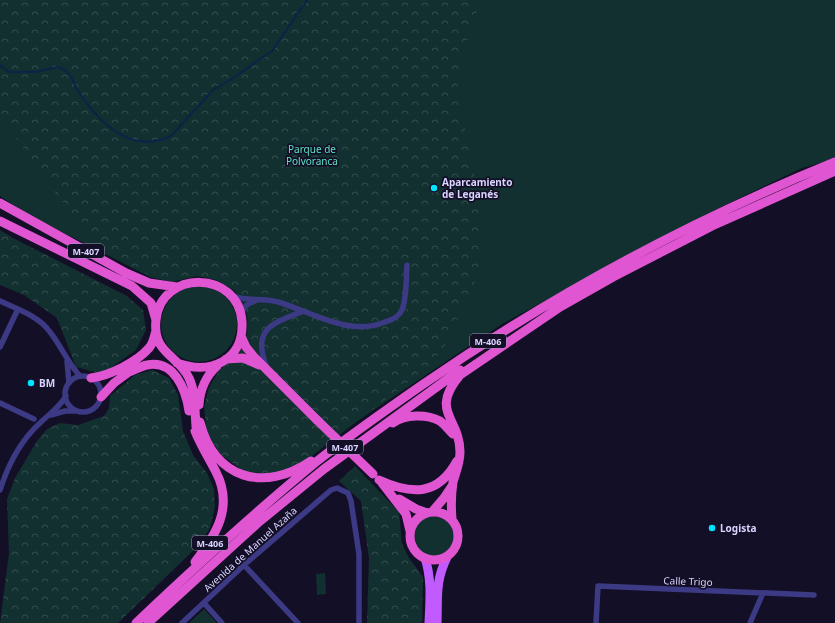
<svg xmlns="http://www.w3.org/2000/svg" width="835" height="623" viewBox="0 0 835 623" font-family="'Noto Sans',sans-serif">
  <style>
    .green { fill: #12302f }
    .park { fill: url(#park-crowns) }
    .lines { fill: none; stroke-linecap: round; stroke-linejoin: round }
    .stream { stroke: #0c2248; stroke-width: 2 }
    .minor { stroke: #3d3a85; stroke-width: 5.5 }
    .primary { stroke: #c25bff; stroke-width: 9 }
    .trunk { stroke: #e055d1; stroke-width: 9 }
    .trunk-bridge { stroke: #e055d1; stroke-width: 9 }
    .poi-dot { fill: #00e5ff; stroke: #130f26; stroke-width: 1.5 }
    .labels { text-anchor: middle; dominant-baseline: central; stroke-width: 3.5; stroke-linejoin: round; paint-order: stroke }
    .shield { fill: #130f26; stroke: #9e99be; stroke-width: 1 }
    .shield-label { font-size: 9px; font-weight: bold; fill: #d9d4ff }
    .park-label { font-size: 10px; fill: #5fe0c0; stroke: #130f26 }
    .poi-label { font-size: 10px; font-weight: bold; fill: #d9d4ff; stroke: #130f26; text-anchor: start }
    .street-label { font-size: 10px; fill: #d9d4ff; stroke: #130f26 }
  </style>
  <defs>
    <pattern id="park-crowns" width="20" height="18" patternUnits="userSpaceOnUse"><rect width="20" height="18" fill="#12302f"/><path d="M2 6a3 3 0 1 1 6 0M12 15a3 3 0 1 1 6 0" fill="none" stroke="#344d4e"/></pattern>
  </defs>
  <rect width="100%" height="100%" fill="#130f26"/>
  <path class="green" d="M0,0H835V159L802,168L723,206L502,324L341,432L250,344L247,331L248,311L240,292L221,281L197,276L172,282L150,277L27,214L0,196Z
    M161 324a38 38 0 1 1 76 0a38 38 0 1 1-76 0Z
    M414 536a20 20 0 1 1 40 0a20 20 0 1 1-40 0Z
    M325,573L326,594L317,595L316,574Z
    M204,609L217,623H189Z"/>
  <path class="park" d="M0,0H483C475,13 471,28 467,42C463,55 458,67 458,81C456,107 468,133 472,158C478,196 482,238 478,276L444,348L428,367L304,462L275,474L245,472L221,455L207,434L204,407L209,387L220,369L239,354L249,329L246,312L235,291L213,278L197,276L183,279L157,278L131,267L100,250L50,186L0,115Z
    M0,230L13,238L127,296L143,310L146,330L136,350L102,374L76,367L57,318L24,295L0,285Z
    M152,370L169,378L178,395L183,431L193,455L207,473L214,489L215,507L210,528L198,546L118,623H0L9,553L7,499L15,478L37,441L47,429L60,423L78,425L104,416L109,408L110,396L135,375Z
    M355,466L399,512L402,544L409,558L423,577L422,623H367L369,558L361,501L339,481Z"/>
  <g class="lines">
    <path class="stream" d="M0,65L8,72H36L58,67C73,72 72,82 80,94C101,124 131,155 171,136L213,90L233,78L272,51L307,0"/>
    <path class="minor" d="M233,296C247,302 263,297 278,302C312,312 349,337 385,322C392,320 399,317 402,310C407,297 406,279 407,265
      M0,301C17,309 39,316 50,332C61,346 68,363 80,376
      M242,315C243,306 247,304 255,301
      M0,347L18,309
      M67,361L69,383
      M267,368C251,329 272,323 304,311
      M65 394a18 18 0 1 1 36 0a18 18 0 1 1-36 0Z
      M0,403L34,419
      M51,415L65,411H76
      M0,490C8,465 20,441 40,423C49,414 59,408 66,396
      M244,565L298,623
      M204,603L222,623
      M182,623L244,565L331,490L337,488L348,493L351,501L359,554V623
      M596,623L598,586L814,595
      M750,623L763,593"/>
    <path class="primary" d="M425,558C432,580 430,600 429,623
      M437,623C438,596 435,582 447,557"/>
    <path class="trunk" d="M0,203L126,273L149,283L177,287
      M0,221L132,286L151,303L156,320
      M241,336L246,347L254,357L317,420
      M226,359L243,358L259,365
      M177,363C210,375 244,361 242,322C239,270 161,269 156,320C152,354 179,355 189,378C197,395 194,417 197,435
      M129,372C135,370 141,366 147,365C174,359 186,390 189,411
      M91,378C109,376 137,362 149,348C153,344 154,337 156,331
      M101,397L114,383L133,369
      M199,405C200,389 205,377 217,366
      M200,422C214,479 264,493 311,461
      M393,423C405,414 427,414 440,421C445,425 449,430 453,434
      M379,480C412,495 438,496 457,461
      M382,483L406,514L410,531
      M399,499L416,509L427,513
      M410 536a24 24 0 1 1 48 0a24 24 0 1 1-48 0Z
      M432,512L444,498L452,486
      M452,519C451,507 451,495 453,482C456,472 460,463 460,452C460,417 429,412 460,375L560,307L613,277L712,226L835,171
      M195,562C216,535 234,507 216,472C209,458 201,446 195,431
      M136,623C194,568 254,513 316,462C350,435 386,410 422,385C551,296 690,221 835,162
      M148,623L259,522L324,469L460,370"/>
    <path class="trunk-bridge" d="M317,420L373,474"/>
  </g>
  <g class="poi-dot">
    <circle cx="434" cy="188" r="4"/>
    <circle cx="31" cy="383" r="4"/>
    <circle cx="712" cy="528" r="4"/>
  </g>
  <g class="labels">
    <g class="shield">
      <rect x="68" y="244" width="36" height="14" rx="3"/>
      <rect x="470" y="334" width="36" height="14" rx="3"/>
      <rect x="327" y="440" width="36" height="14" rx="3"/>
      <rect x="192" y="536" width="36" height="14" rx="3"/>
    </g>
    <g class="shield-label">
      <text x="86" y="251">M-407</text>
      <text x="488" y="341">M-406</text>
      <text x="345" y="447">M-407</text>
      <text x="210" y="543">M-406</text>
    </g>
    <g class="park-label">
      <text x="312" y="149">Parque de<tspan x="312" dy="12">Polvoranca</tspan></text>
    </g>
    <g class="poi-label">
      <text x="442" y="182">Aparcamiento<tspan x="442" dy="12">de Leganés</tspan></text>
      <text x="39" y="383">BM</text>
      <text x="720" y="528">Logista</text>
    </g>
    <g class="street-label">
      <text transform="translate(250 549) rotate(-42)">Avenida de Manuel Azaña</text>
      <text transform="translate(688 581) rotate(2)">Calle Trigo</text>
    </g>
  </g>
</svg>
